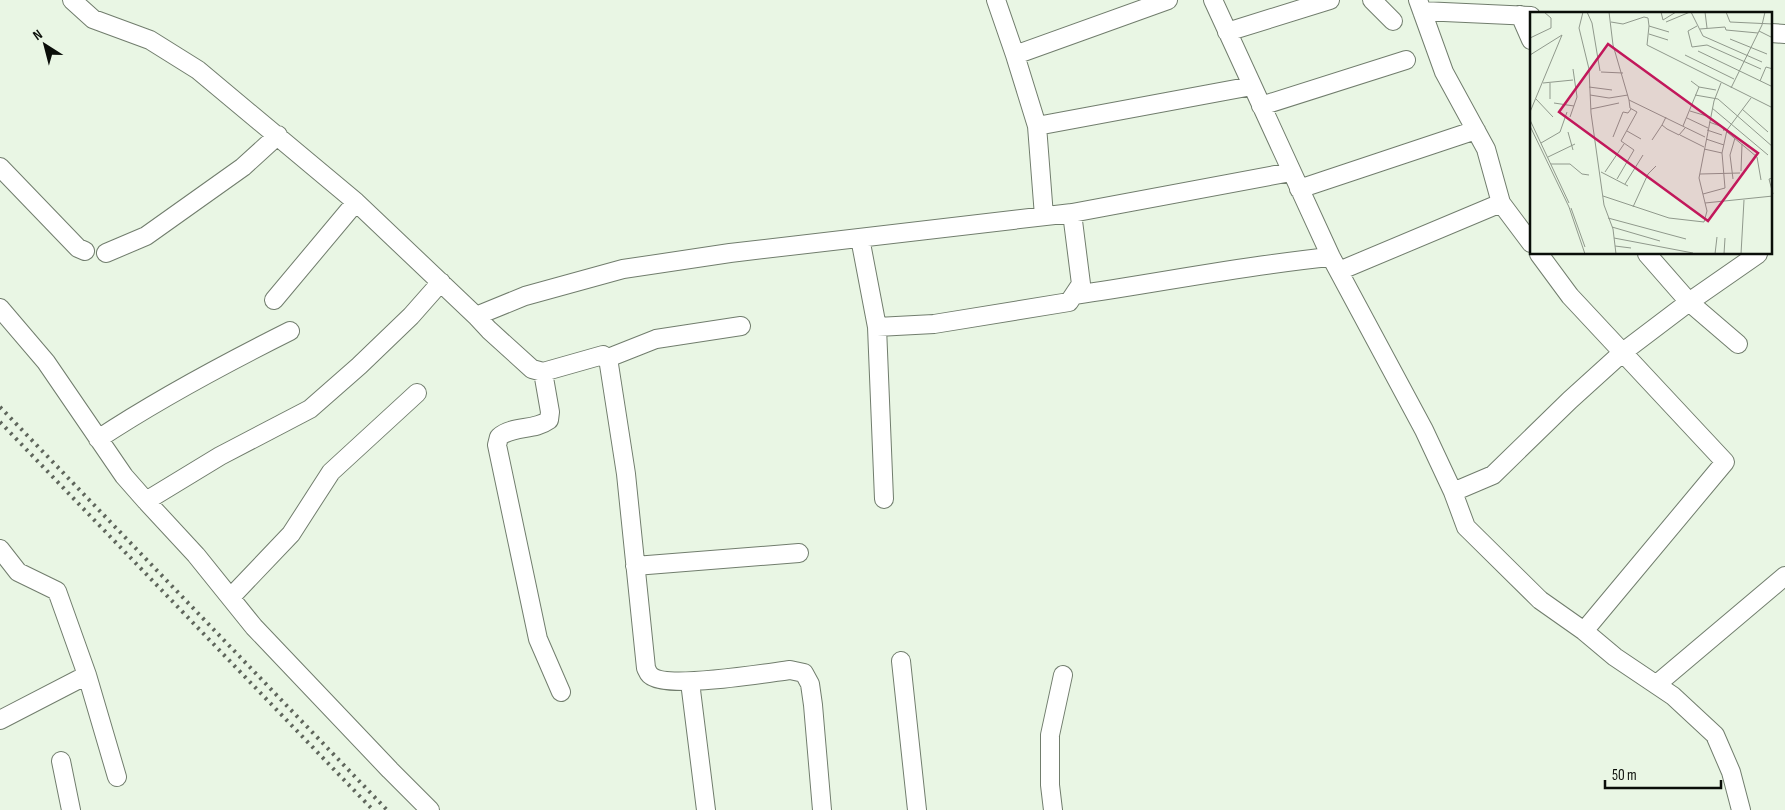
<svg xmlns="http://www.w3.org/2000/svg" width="1785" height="810" viewBox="0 0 1785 810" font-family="'Sofia Sans Condensed',sans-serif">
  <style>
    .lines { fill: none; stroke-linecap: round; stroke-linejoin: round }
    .minor-casing { stroke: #717d6d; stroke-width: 20 }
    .minor { stroke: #fff; stroke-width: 18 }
    .rail { stroke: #5f665c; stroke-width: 4; stroke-dasharray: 2.5 5; stroke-linecap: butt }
    .inset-road { fill: none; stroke: #90998c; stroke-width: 1 }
    .view { fill: #c2185b; fill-opacity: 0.15; stroke: #c2185b; stroke-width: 2.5 }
    .inset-edge { fill: none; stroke: #0a0e09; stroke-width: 2.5 }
  </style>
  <rect width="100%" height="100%" fill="#e9f6e4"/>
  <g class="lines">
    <defs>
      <path id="minor" d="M72,0L93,19L150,40L198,70L356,202L476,316L525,296L623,269L730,253L1072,213L1291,172
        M996,0L1015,55L1037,126L1044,216
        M1213,0L1331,257L1424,430L1453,492L1466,527L1540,600L1584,631L1615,657L1673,696L1715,735L1731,772L1741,810
        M1372,0L1393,21
        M1418,0L1444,72L1486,149L1501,203L1531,243
        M1422,11L1531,16
        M1520,15L1531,40
        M1227,32L1330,0
        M1771,33L1785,34
        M1015,55L1168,0
        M1261,106L1406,60
        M1037,126L1252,86
        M0,167L78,248L85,251
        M1299,189L1476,130
        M860,238L877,327L934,324L1069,302L1081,284L1072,213
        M106,253L146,236L243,167L278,135
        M1539,254L1570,296L1725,462L1584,631
        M1647,254L1689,302L1738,344
        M1339,271L1501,203
        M1074,295C1159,283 1245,265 1331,257
        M274,300L356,202
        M0,308L46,362L124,476L146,501L196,555L254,627L390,770L430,810
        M476,316L489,330L532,369L543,372L603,355L608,358L626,474L646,668C647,670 648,673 650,675C665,690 766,673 790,670L804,673L810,684L813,705L822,810
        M877,327L884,499
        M608,358L656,339L741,326
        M543,372L550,412L549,420C534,431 513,425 499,437L497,445L538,639L561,692
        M98,439C160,398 224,364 290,331
        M1453,492L1493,475L1570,400L1623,352L1689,302L1758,254
        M146,501L220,456L310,409L359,366L411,316L441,282
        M0,549L18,572L57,591L87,675L117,777
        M635,566L799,553
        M231,597L291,534L331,472L417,393
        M901,661L917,810
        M690,682L706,810
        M1657,684L1785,576
        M0,720L87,675
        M61,761L71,810
        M1053,810L1050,785V735L1063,675"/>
    </defs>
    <use href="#minor" class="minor-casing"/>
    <use href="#minor" class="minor"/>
    <path class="rail" d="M0,407L387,810
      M0,422L373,810"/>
  </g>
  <g transform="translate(1530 12)">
    <rect width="242" height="242" fill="#e9f6e4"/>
    <path class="inset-road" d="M53,0L49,16L59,57L61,101L74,193L83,217L86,242M57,0L62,11L70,59M79,0L83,33L99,88L175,125M131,0L133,8L146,0M161,0L173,24L232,50M175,0L177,16M196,0L200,10L243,12M81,10L93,12L114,5L118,6L119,14L139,20M136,10L160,0M119,14L117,33L243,96M167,14L158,19L162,35L177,33L231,57M170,17L195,15L196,18L228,21M229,19L243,26M119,22L138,28M0,26L21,16V6L14,0M200,27L237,42M168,39L243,75M0,43L32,23M155,43L204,67M71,60L93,61M161,69L169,75L186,78M230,69L236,55L243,57M13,71L43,68M20,71V87M59,75L82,78M201,76L232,13L235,0M60,83L79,86L98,83M165,83L188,87L243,135M6,87L23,105M24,91L44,94M182,96L238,143M61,97L89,91M212,97L238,120M160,99L180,105M0,100L32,23M40,105L47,85L43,57M136,105L132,113L137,117L149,123L155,116M157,106L178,116M0,108L39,191M179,110L193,115L194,119M0,114L39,195L55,242M153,114L169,75M177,118L192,123M97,119L111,127M38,120L43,138M197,120L227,145L231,168M150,123L174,135M83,125L93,100L98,101L101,97M176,127L194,133M122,128L132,113M11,131L30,120L37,100M174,137L192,141M18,145L45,132M21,152H40L52,162L59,163M211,159L212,132M71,160L98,174M75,160L94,132M170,162L210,161M243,166L239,167L243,182M87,167L104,138L91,129L107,100L100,96L99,88M203,167L200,143L205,126M95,172L113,143M173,182L195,176L192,141L197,118L221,86M73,184L139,206L174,210L177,199L169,166L184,89L191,71M175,191L243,184M103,195L118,162L126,154M41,196L55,235M78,206L156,227M82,215L130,229M84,226L163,241M85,234L101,236M185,242L187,225M194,242L195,226M211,242L214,188"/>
    <path class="view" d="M78,32L228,141L178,209L29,100Z"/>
    <rect width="242" height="242" class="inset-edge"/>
  </g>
  <g transform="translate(45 45) rotate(324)" stroke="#e9f6e4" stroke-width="4" paint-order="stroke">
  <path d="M0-4L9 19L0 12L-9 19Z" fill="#0a0e09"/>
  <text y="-8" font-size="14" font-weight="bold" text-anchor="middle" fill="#0a0e09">N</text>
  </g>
  <path d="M1605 780v8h116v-8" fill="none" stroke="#0a0e09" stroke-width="2.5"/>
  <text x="1612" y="780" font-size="15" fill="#0a0e09" stroke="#e9f6e4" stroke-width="4" paint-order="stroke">50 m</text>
</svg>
